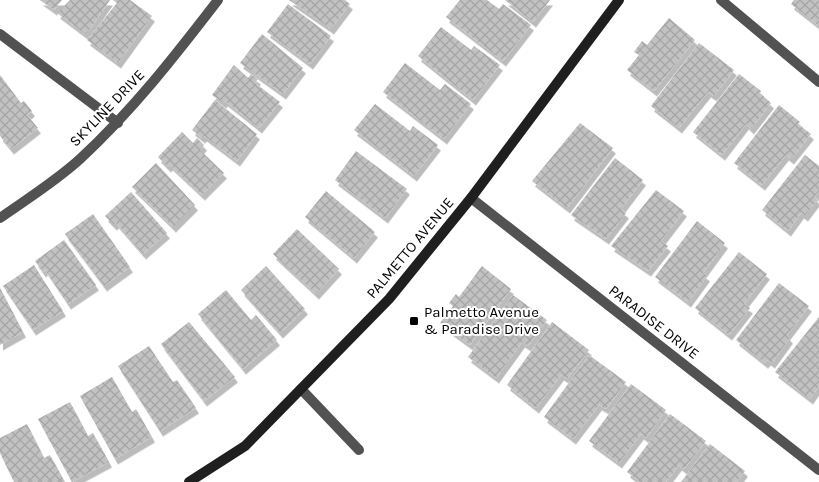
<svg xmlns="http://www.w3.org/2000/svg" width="819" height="482" viewBox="0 0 819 482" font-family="Karla,sans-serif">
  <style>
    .building { fill: url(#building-cross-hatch); filter: url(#shadow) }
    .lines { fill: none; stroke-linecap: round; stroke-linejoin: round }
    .lane { stroke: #525252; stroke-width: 10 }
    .street { stroke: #525252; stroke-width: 10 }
    .secondary { stroke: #1f1f1f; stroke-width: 10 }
    .poi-dot { fill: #000; stroke: #fff; stroke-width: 2 }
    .labels { text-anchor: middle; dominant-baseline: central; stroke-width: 4; stroke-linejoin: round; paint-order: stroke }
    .street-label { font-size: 15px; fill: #000; stroke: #fff }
    .poi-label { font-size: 15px; fill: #000; stroke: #fff; text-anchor: start }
  </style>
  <defs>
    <pattern id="building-cross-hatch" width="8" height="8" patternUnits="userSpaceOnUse" patternTransform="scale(1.25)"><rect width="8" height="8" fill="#c2c2c2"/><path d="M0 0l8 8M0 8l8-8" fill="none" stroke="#a5a5a5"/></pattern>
    <filter id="shadow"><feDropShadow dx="3" dy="5.5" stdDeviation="0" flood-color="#0004"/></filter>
  </defs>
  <rect width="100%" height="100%" fill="#fff"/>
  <path class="building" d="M40,0H62L54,10Z
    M70,0H110L86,35L57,13Z
    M113,0H130L152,16L118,63L87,40L117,3Z
    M289,0H345L350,4L331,29Z
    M460,0H487L499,9L503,4L531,25L503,61L446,17Z
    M505,0H550L533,22Z
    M794,0H819V26L791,4Z
    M288,4L331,36L310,64L267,32Z
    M669,18L695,40L654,91L627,70L639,55L634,52L642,41L647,45Z
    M441,27L471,50L474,46L500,65L473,100L418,56Z
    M262,34L303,68L283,94L240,63Z
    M699,43L734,70L714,96L708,92L679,128L651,106Z
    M405,63L440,90L445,84L471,104L444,139L383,92Z
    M234,65L248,78L251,74L258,79L255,83L280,102L259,128L225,101L223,103L212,95Z
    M739,74L761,91L760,93L771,103L751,129L746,124L722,155L693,132Z
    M0,75L21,103L24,101L32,111L27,115L38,128L11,149L0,136Z
    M215,100L257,134L237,161L204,136L202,138L192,130Z
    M375,104L410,131L413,126L438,145L414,176L354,130Z
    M779,105L800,122L798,124L811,134L791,159L786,155L762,185L734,163Z
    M580,123L613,148L567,208L532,181Z
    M182,132L193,143L197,138L204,145L200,150L224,173L202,195L170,165L168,167L158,157Z
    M356,151L407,189L385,218L335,180Z
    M805,155L819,166V191L814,197L818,199L805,216L801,213L788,231L762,210Z
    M615,158L643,180L621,209L626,213L606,239L571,215Z
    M156,163L195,205L173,227L132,187Z
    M656,190L684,211L661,241L668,246L648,271L611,246Z
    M326,191L375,232L354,258L305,217Z
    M131,192L167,233L143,254L116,223L114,225L105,216Z
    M93,214L130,267L104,286L65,234Z
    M697,221L725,243L703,273L707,276L688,302L655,277Z
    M297,229L339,269L316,294L273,254Z
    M64,240L96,285L68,304L45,270L43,272L35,261Z
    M739,252L767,274L744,304L750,308L729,335L695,308Z
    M34,265L63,311L33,330L3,286Z
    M266,266L305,309L280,333L241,290Z
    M482,266L511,289L470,345L440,323L453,306L449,303L456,294L459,297Z
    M779,283L809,306L787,335L790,338L772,363L768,360L765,363L736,340Z
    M0,288L23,332L0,345Z
    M226,290L251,320L256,315L277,340L243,369L198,314Z
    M513,295L547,320L528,346L522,342L496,378L468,357Z
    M819,317V386L810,399L775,372Z
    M189,322L235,377L204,401L161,344Z
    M552,322L589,350L567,379L561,375L536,408L507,385Z
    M149,346L173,382L177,380L196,408L160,431L118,366Z
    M589,355L626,382L606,409L599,405L573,439L544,417Z
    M112,377L132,412L136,409L152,437L115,459L80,396Z
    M631,384L666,410L646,438L641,434L619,463L589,441Z
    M70,402L88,436L93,433L109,462L72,482L38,419Z
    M670,414L706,441L684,469L679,465L666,482H640L627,472Z
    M27,424L44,458L50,455L65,482H14L0,453V438Z
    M710,444L745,471L737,482H681Z"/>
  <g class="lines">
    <path class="lane" d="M301,389L359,450"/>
    <path class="street" d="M721,0L819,82
      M0,34L118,123
      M471,198L819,470
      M0,218C27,199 56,181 80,159C132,111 175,56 218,0"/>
    <path class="secondary" d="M189,482L245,446L389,299L471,198L619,0"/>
  </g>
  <rect class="poi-dot" x="409" y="316" width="10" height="10" rx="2.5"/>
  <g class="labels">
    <g class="street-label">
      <text transform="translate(107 108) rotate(-46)">SKYLINE DRIVE</text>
      <text transform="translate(410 248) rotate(-50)">PALMETTO AVENUE</text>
      <text transform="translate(654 322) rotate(38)">PARADISE DRIVE</text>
    </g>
    <g class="poi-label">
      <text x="424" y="312">Palmetto Avenue<tspan x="424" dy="17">&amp; Paradise Drive</tspan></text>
    </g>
  </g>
</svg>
